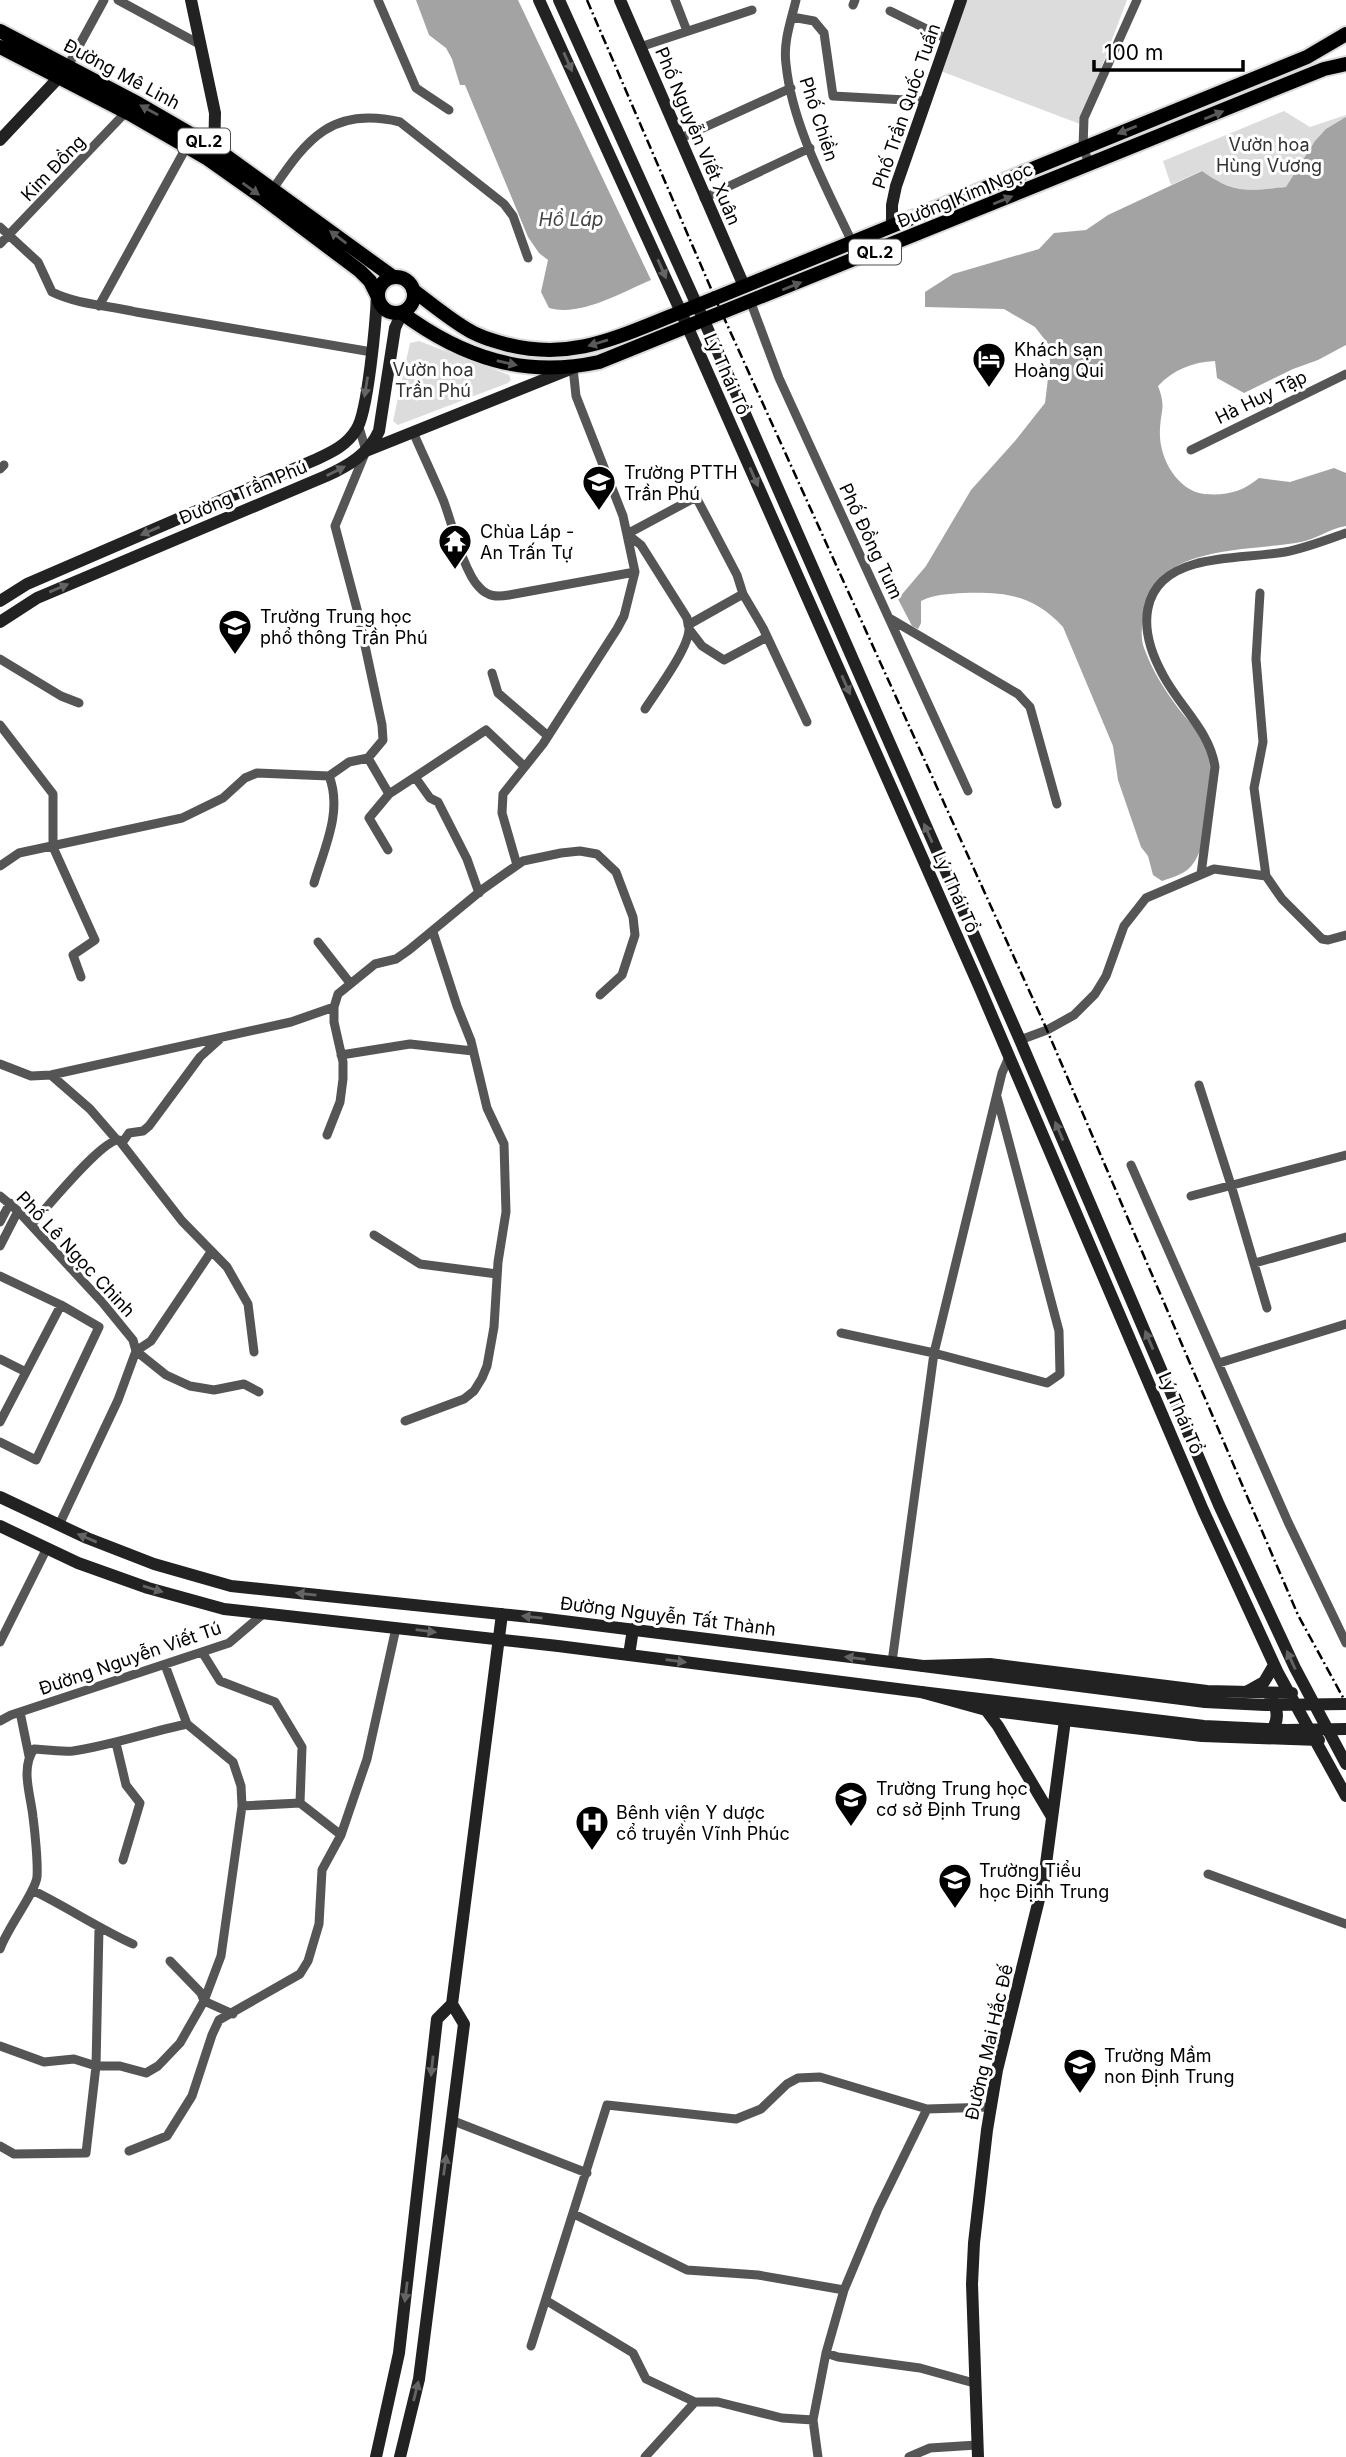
<svg xmlns="http://www.w3.org/2000/svg" width="1346" height="2457" viewBox="0 0 1346 2457" font-family="Inter,sans-serif">
  <style>
    .green { fill: #dcdcdc }
    .water { fill: #a3a3a3 }
    .lines { fill: none; stroke-linecap: round; stroke-linejoin: round }
    .primary-casing { stroke: #dbdbdb; stroke-width: 18 }
    .street { stroke: #555; stroke-width: 9 }
    .secondary { stroke: #222; stroke-width: 12 }
    .primary { stroke: #000; stroke-width: 14 }
    .rail { stroke: #000; stroke-width: 2.5; stroke-dasharray: 10 3.5 2 3.5; stroke-linecap: butt }
    .secondary-bridge { stroke: #222; stroke-width: 12 }
    .oneway { fill: #646464 }
    .oneway2 { fill: #595959 }
    .labels { text-anchor: middle; dominant-baseline: central; stroke-width: 6; stroke-linejoin: round; paint-order: stroke }
    .shield { fill: #fff; stroke: #4c4c4c; stroke-width: 2 }
    .shield-label { font-size: 16px; font-weight: bold; fill: #000 }
    .street-label { font-size: 18px; fill: #000; stroke: #fff }
    .park-label { font-size: 18px; fill: #333; stroke: #fff }
    .poi-label { font-size: 18px; fill: #000; stroke: #fff; text-anchor: start }
    .water-label { font-size: 19px; font-style: italic; fill: #444; stroke: #fff }
  </style>
  <rect width="100%" height="100%" fill="#fff"/>
  <path class="green" d="M965,0H1127L1080,124L938,70Z
    M1284,111L1310,127L1346,115V121L1286,187C1248,191 1235,194 1201,171L1171,185L1163,161Z
    M419,341L509,375L511,380L508,383L398,425L393,421L410,343Z"/>
  <path class="water" d="M416,0H518L651,280C622,292 581,317 549,308L541,292L548,260L539,253L528,237L465,85H460L452,59L446,48L429,35Z
    M1346,117V345L1318,360L1293,369L1244,393L1217,378L1215,361C1192,362 1173,370 1158,386C1166,407 1161,409 1160,429C1158,456 1176,490 1204,494C1226,496 1242,492 1259,478L1290,482L1334,468L1346,473V526C1330,528 1317,539 1301,542C1249,552 1156,543 1144,611C1142,623 1140,637 1144,648C1152,670 1164,689 1178,708C1187,720 1200,732 1207,746C1217,769 1205,821 1202,846C1192,871 1186,873 1162,881L1153,875L1148,856L1141,847L1118,780L1113,746L1063,627C1034,595 1006,592 964,593C949,594 934,594 921,601V623L918,629L912,626L898,599L926,566L971,490L1015,441L1045,403L1050,362L1049,345L1035,327L1004,309L925,307V292L953,274L1039,249L1054,233L1086,230L1108,215L1202,171C1234,194 1247,191 1286,187L1315,141L1326,129Z"/>
  <g class="lines">
    <defs>
      <path id="primary" d="M0,31L139,104L215,148L393,277
        M0,47L130,114L208,159L259,195L360,271L370,281L377,295
        M378 295a18 18 0 1 1 36 0a18 18 0 1 1-36 0Z
        M413,290C430,303 447,317 465,328C477,336 491,340 505,344C573,362 619,336 681,312L1307,57L1346,34
        M402,313C463,358 525,378 599,362L1324,69L1346,64"/>
    </defs>
    <use href="#primary" class="primary-casing"/>
    <path class="street" d="M118,0L201,45
      M378,0L416,88L449,110
      M675,0L687,31
      M796,0C791,21 783,42 786,64C792,125 826,187 852,242
      M853,5L855,0
      M890,11L947,39
      M792,17L814,21L824,33L833,96L924,101
      M640,47L752,10
      M68,66L104,0
      M679,139L791,88
      M1090,165L1083,148L1084,118L1137,0
      M273,189C307,139 332,106 400,122L504,204L513,216L528,258
      M704,198L810,148
      M0,227L38,262L52,292C79,305 107,305 136,312L372,352
      M0,244L126,112
      M751,303L779,378L968,791
      M99,306L187,146
      M413,432C423,455 434,478 444,502C452,524 464,572 479,587C488,597 497,597 509,595L635,572
      M1191,450L1346,374
      M0,469L4,465
      M1260,593L1256,659L1263,742L1254,788L1266,876L1282,899L1322,939L1328,940L1346,935
      M743,594L763,628L807,722
      M889,618L1018,694L1030,707L1057,804
      M689,629L702,646L724,660L767,637
      M0,659L61,696L79,703
      M492,673L498,693L548,736
      M645,709C656,692 689,648 689,629C689,625 687,622 687,618L641,545L627,534L696,497L737,575L743,594L688,625
      M0,725L53,794V847L95,940L73,955L81,977
      M368,758L389,794L415,777L430,798L438,802L467,859L479,893
      M415,777L486,730L524,766
      M388,850L369,818L389,794
      M517,865L502,813L503,794L543,744L617,629L624,616L635,572L623,516L576,396L573,368
      M0,866L19,853L182,818L223,798L245,778L257,773L329,776L349,762L368,758L383,740L382,725L358,613L335,526L366,451L359,427
      M1201,874L1215,767C1210,731 1179,706 1163,675C1138,630 1137,580 1195,564C1224,556 1255,557 1285,552C1306,548 1326,540 1346,533
      M314,883C324,849 343,811 329,776
      M318,942L350,983
      M1020,1040L1047,1030L1074,1015L1095,994L1106,976L1124,926L1146,898L1214,869L1266,876
      M341,1055L410,1044L473,1051
      M0,1064L31,1076L51,1075L291,1022L334,1007
      M51,1075L90,1109L116,1139
      M1199,1085L1231,1185L1267,1308
      M327,1135L340,1102L343,1079V1062L334,1022V1007L338,994L375,964L396,959L409,950L483,889L523,861L561,853L580,851L597,854L616,872L633,917L635,935L622,975L600,995
      M122,1143L129,1133L143,1131L149,1126L200,1057L220,1039
      M1131,1165L1288,1522L1346,1643
      M0,1196L18,1211L102,1302L133,1340L136,1351L118,1400L59,1525
      M1191,1196L1346,1155
      M0,1222L10,1203
      M31,1225C46,1209 102,1139 119,1140L182,1221L227,1267L248,1304L254,1352
      M374,1235L420,1264L497,1274
      M0,1246L18,1211
      M211,1252L151,1341L136,1351L166,1375L190,1386L214,1390L244,1384L259,1392
      M1255,1263L1346,1237
      M0,1276L61,1305L99,1327L36,1460L0,1442
      M841,1333L934,1353L1047,1383L1060,1374L1059,1331L997,1097
      M0,1359L26,1372
      M1219,1363L1346,1324
      M405,1421L464,1399L474,1391L482,1378L487,1366L494,1327L498,1262L506,1212L504,1144L487,1108L471,1041L457,1006L433,932
      M0,1422L61,1305
      M0,1642L47,1548
      M202,1652L220,1681L275,1702L302,1747L300,1803
      M892,1662L934,1353L1002,1073L1009,1057
      M20,1712L29,1756
      M0,1721L11,1715L229,1643L263,1614
      M116,1743L126,1785L140,1803L123,1860
      M341,1835L367,1759L396,1628
      M1208,1874L1346,1924
      M32,1890C67,1907 98,1928 133,1944
      M0,1949C7,1928 35,1893 37,1877C38,1863 35,1832 33,1817C31,1796 20,1768 34,1749C47,1750 61,1752 73,1751C112,1745 149,1732 187,1724
      M170,1961L201,1993L204,2001L233,2014
      M0,2046L44,2062L74,2059L96,2066H120L146,2073L158,2066L180,2043L204,2001L221,1956L242,1806L241,1786L233,1762L187,1724L165,1665
      M451,2120L587,2173
      M0,2146L14,2154L86,2153L96,2066L99,1928
      M129,2151L167,2136L192,2096L212,2035L219,2020L300,1974L308,1961L319,1924L322,1870L341,1835L300,1803L242,1806
      M574,2214L687,2270L758,2275L844,2290
      M547,2301L633,2353L646,2379L695,2402H718L782,2418L813,2420
      M531,2346L607,2105L736,2119L761,2109L787,2084L798,2078L820,2077L927,2109L991,2107
      M826,2353L838,2357L920,2368L974,2383
      M645,2457L695,2402
      M818,2457L813,2420L826,2353L844,2290L878,2209L927,2109
      M909,2457L930,2448L977,2445"/>
    <path class="secondary" d="M191,0L215,113L214,156
      M539,0L681,312L979,986L1203,1510L1278,1673L1346,1796
      M559,0L714,343L1020,1040L1219,1505L1295,1668L1346,1764
      M620,0L744,286
      M0,140L64,72
      M892,226V205L896,186L961,0
      M366,451L573,368
      M0,601L27,584L317,459C332,452 347,445 356,430C368,414 376,319 377,295
      M0,622L37,598L326,476C348,466 369,454 379,431L395,328L402,313
      M0,1497L87,1538L154,1564L231,1586L539,1618L923,1666L990,1664L1207,1691L1292,1693
      M0,1526L78,1563L148,1588L224,1609L558,1646L921,1692L986,1710L1065,1720L1202,1736L1319,1740
      M629,1655L633,1629
      M1248,1691L1264,1682L1274,1665
      M986,1710L998,1726L1052,1817
      M1267,1736C1279,1724 1280,1711 1270,1697
      M376,2457L399,2353L437,2019L452,2004L502,1614
      M400,2457L419,2379L464,2024L452,2004
      M978,2457L972,2284L974,2243L987,2130L997,2070L1044,1879L1065,1720"/>
    <use href="#primary" class="primary"/>
    <path class="rail" d="M587,0L715,298L1047,1030L1298,1615L1346,1703"/>
    <path class="secondary-bridge" d="M923,1666L1205,1702L1265,1705L1346,1704
      M921,1692L1204,1726L1286,1730L1346,1729"/>
  </g>
  <defs><path id="oneway-solid" d="M-6-.8H1V-3.2L6.5 0L1 3.2V.8H-6Z" transform="scale(1.75)"/></defs>
  <g class="oneway">
    <use href="#oneway-solid" transform="translate(568 62) rotate(66)"/>
    <use href="#oneway-solid" transform="translate(662 269) rotate(66)"/>
    <use href="#oneway-solid" transform="translate(366 387) rotate(99)"/>
    <use href="#oneway-solid" transform="translate(336 471) rotate(-27)"/>
    <use href="#oneway-solid" transform="translate(754 477) rotate(66)"/>
    <use href="#oneway-solid" transform="translate(150 531) rotate(157)"/>
    <use href="#oneway-solid" transform="translate(59 588) rotate(-23)"/>
    <use href="#oneway-solid" transform="translate(846 685) rotate(66)"/>
    <use href="#oneway-solid" transform="translate(928 833) rotate(-114)"/>
    <use href="#oneway-solid" transform="translate(1059 1131) rotate(-113)"/>
    <use href="#oneway-solid" transform="translate(1149 1340) rotate(-113)"/>
    <use href="#oneway-solid" transform="translate(87 1538) rotate(-157)"/>
    <use href="#oneway-solid" transform="translate(153 1589) rotate(17)"/>
    <use href="#oneway-solid" transform="translate(306 1594) rotate(-174)"/>
    <use href="#oneway-solid" transform="translate(532 1617) rotate(-174)"/>
    <use href="#oneway-solid" transform="translate(426 1631) rotate(7)"/>
    <use href="#oneway-solid" transform="translate(855 1658) rotate(-173)"/>
    <use href="#oneway-solid" transform="translate(1291 1660) rotate(-115)"/>
    <use href="#oneway-solid" transform="translate(676 1661) rotate(7)"/>
    <use href="#oneway-solid" transform="translate(432 2066) rotate(96)"/>
    <use href="#oneway-solid" transform="translate(445 2165) rotate(-82)"/>
    <use href="#oneway-solid" transform="translate(406 2292) rotate(97)"/>
    <use href="#oneway-solid" transform="translate(416 2391) rotate(-76)"/>
  </g>
  <g class="oneway2">
    <use href="#oneway-solid" transform="translate(149 110) rotate(-151)"/>
    <use href="#oneway-solid" transform="translate(1214 115) rotate(-22)"/>
    <use href="#oneway-solid" transform="translate(1127 130) rotate(158)"/>
    <use href="#oneway-solid" transform="translate(251 189) rotate(36)"/>
    <use href="#oneway-solid" transform="translate(1003 200) rotate(-22)"/>
    <use href="#oneway-solid" transform="translate(338 237) rotate(-143)"/>
    <use href="#oneway-solid" transform="translate(792 286) rotate(-22)"/>
    <use href="#oneway-solid" transform="translate(598 343) rotate(163)"/>
    <use href="#oneway-solid" transform="translate(507 363) rotate(13)"/>
  </g>
  <defs>
    <symbol id="hotel-pin" viewBox="-11 -11 22 30"><path d="M0 17L-7.5 6A9.5 9.5 0 1 1 7.5 6Z" fill="#000" stroke="#fff"/><path d="M-6-4.5h1.5V1H6V5H4.5V3h-9V5H-6ZM-4 0a1.8 1.8 0 1 1 3.6 0ZM.5 0V-2.5h3Q6-2.5 6 0Z" fill="#fff"/></symbol>
    <symbol id="school-pin" viewBox="-11 -11 22 30"><path d="M0 17L-7.5 6A9.5 9.5 0 1 1 7.5 6Z" fill="#000" stroke="#fff"/><path d="M0-5L7-2L0 1L-7-2ZM-4 1L0 2.5L4 1V4Q0 6-4 4Z" fill="#fff"/></symbol>
    <symbol id="temple-pin" viewBox="-11 -11 22 30"><path d="M0 17L-7.5 6A9.5 9.5 0 1 1 7.5 6Z" fill="#000" stroke="#fff"/><path d="M0-6L5-2H3V0L6.5 2.5H4V6H1.5V3h-3V6H-4V2.5H-6.5L-3 0V-2H-5Z" fill="#fff"/></symbol>
    <symbol id="hospital-pin" viewBox="-11 -11 22 30"><path d="M0 17L-7.5 6A9.5 9.5 0 1 1 7.5 6Z" fill="#000" stroke="#fff"/><path d="M-5-5h3v3.5h4V-5h3V5h-3V1.5h-4V5h-3Z" fill="#fff"/></symbol>
  </defs>
  <g fill-rule="evenodd">
    <use href="#hotel-pin" x="970" y="340" width="38" height="52"/>
    <use href="#school-pin" x="580" y="463" width="38" height="52"/>
    <use href="#temple-pin" x="436" y="522" width="38" height="52"/>
    <use href="#school-pin" x="216" y="607" width="38" height="52"/>
    <use href="#school-pin" x="832" y="1779" width="38" height="52"/>
    <use href="#hospital-pin" x="573" y="1803" width="38" height="52"/>
    <use href="#school-pin" x="936" y="1861" width="38" height="52"/>
    <use href="#school-pin" x="1061" y="2046" width="38" height="52"/>
  </g>
  <g class="labels">
    <g class="shield">
      <rect x="178" y="128.5" width="52" height="25" rx="5"/>
      <rect x="849" y="239.5" width="52" height="25" rx="5"/>
    </g>
    <g class="shield-label">
      <text x="204" y="141">QL.2</text>
      <text x="875" y="252">QL.2</text>
    </g>
    <g class="street-label">
      <text transform="translate(122 74) rotate(28)">Đường Mê Linh</text>
      <text transform="translate(906 106) rotate(-71)">Phố Trần Quốc Tuấn</text>
      <text transform="translate(819 119) rotate(72)">Phố Chiền</text>
      <text transform="translate(698 136) rotate(67)">Phố Nguyễn Viết Xuân</text>
      <text transform="translate(53 168) rotate(-46)">Kim Đồng</text>
      <text transform="translate(965 195) rotate(-22)">Đường Kim Ngọc</text>
      <text transform="translate(727 374) rotate(66)">Lý Thái Tổ</text>
      <text transform="translate(1261 397) rotate(-26)">Hà Huy Tập</text>
      <text transform="translate(243 492) rotate(-23)">Đường Trần Phú</text>
      <text transform="translate(871 541) rotate(65)">Phố Đồng Tum</text>
      <text transform="translate(956 892) rotate(66)">Lý Thái Tổ</text>
      <text transform="translate(76 1254) rotate(47)">Phố Lê Ngọc Chinh</text>
      <text transform="translate(1181 1413) rotate(67)">Lý Thái Tổ</text>
      <text transform="translate(668 1616) rotate(7)">Đường Nguyễn Tất Thành</text>
      <text transform="translate(130 1658) rotate(-19)">Đường Nguyễn Viết Tú</text>
      <text transform="translate(989 2042) rotate(-77)">Đường Mai Hắc Đế</text>
    </g>
    <g class="park-label">
      <text x="1269" y="144">Vườn hoa<tspan x="1269" dy="21">Hùng Vương</tspan></text>
      <text x="433" y="369">Vườn hoa<tspan x="433" dy="21">Trần Phú</tspan></text>
    </g>
    <g class="poi-label">
      <text x="1014" y="349">Khách sạn<tspan x="1014" dy="21">Hoàng Qui</tspan></text>
      <text x="624" y="472">Trường PTTH<tspan x="624" dy="21">Trần Phú</tspan></text>
      <text x="480" y="531">Chùa Láp -<tspan x="480" dy="21">An Trấn Tự</tspan></text>
      <text x="260" y="616">Trường Trung học<tspan x="260" dy="21">phổ thông Trần Phú</tspan></text>
      <text x="876" y="1788">Trường Trung học<tspan x="876" dy="21">cơ sở Định Trung</tspan></text>
      <text x="616" y="1812">Bệnh viện Y dược<tspan x="616" dy="21">cổ truyền Vĩnh Phúc</tspan></text>
      <text x="979" y="1870">Trường Tiểu<tspan x="979" dy="21">học Định Trung</tspan></text>
      <text x="1104" y="2055">Trường Mầm<tspan x="1104" dy="21">non Định Trung</tspan></text>
    </g>
    <g class="water-label">
      <text x="571" y="219">Hồ Láp</text>
    </g>
  </g>
  <path d="M1094 60v10h149v-10" fill="none" stroke="#000000" stroke-width="3.5"/>
  <text x="1104" y="60" font-size="21" fill="#000000" stroke="#ffffff" stroke-width="5" paint-order="stroke">100 m</text>
</svg>
